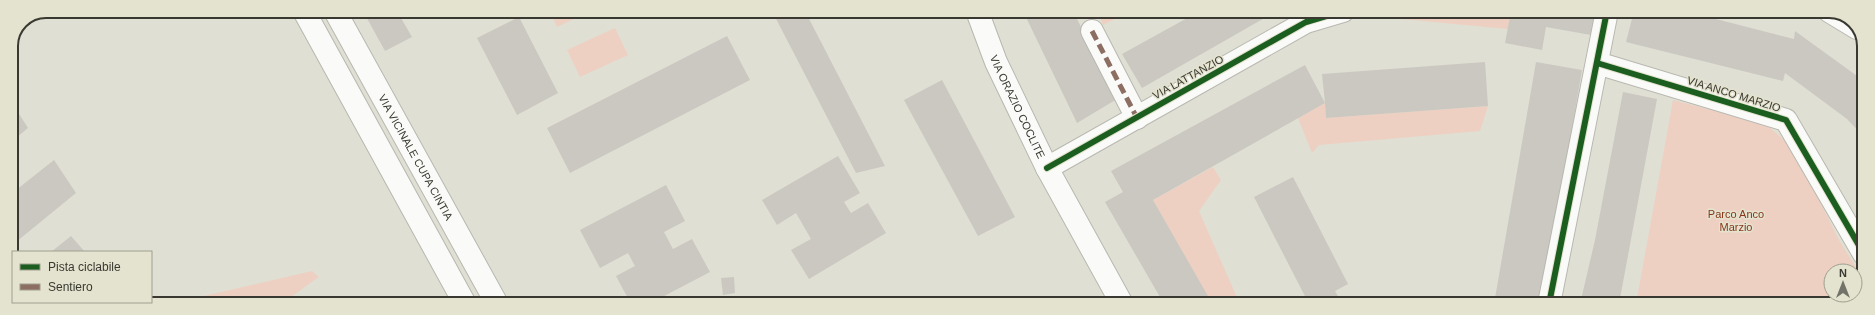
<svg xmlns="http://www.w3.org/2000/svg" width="1875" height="315" viewBox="0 0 1875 315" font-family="Arial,sans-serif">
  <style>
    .green { fill: #eed0c2 }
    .building { fill: #cbc8c1 }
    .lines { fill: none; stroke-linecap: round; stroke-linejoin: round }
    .minor-casing { stroke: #b8b8b0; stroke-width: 24 }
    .major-casing { stroke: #b8b8b0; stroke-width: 24 }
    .minor { stroke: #fafaf9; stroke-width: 22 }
    .major { stroke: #fafaf9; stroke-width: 22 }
    .quiet { stroke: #8d6e63; stroke-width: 5; stroke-dasharray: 10 5; stroke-linecap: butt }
    .cycleway-casing { stroke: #e4e3cf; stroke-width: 8 }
    .cycleway { stroke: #1b5e20; stroke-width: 6 }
    .labels { text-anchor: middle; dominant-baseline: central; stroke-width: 3; stroke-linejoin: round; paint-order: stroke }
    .street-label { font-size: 11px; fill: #393931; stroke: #e4e3cf }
    .park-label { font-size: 11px; fill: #86361a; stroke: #e4e3cf }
    .rim { fill: none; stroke: #393931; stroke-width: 2 }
  </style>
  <rect width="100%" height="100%" fill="#dfdfd4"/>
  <path class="green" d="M550,11H581L582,15L557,27Z
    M1098,11H1130L1103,25Z
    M1420,11H1511L1508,29L1390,18Z
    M615,28L628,55L580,77L567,50Z
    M1673,100L1766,124L1793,148L1839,240L1862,277L1855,290V271H1831V295H1852L1829,304H1636Z
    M1325,103L1326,118L1488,106L1480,131L1319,145L1312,153L1298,118Z
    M1213,167L1221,180L1199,211L1239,302L1236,304H1212L1153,200Z
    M312,271L319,277C311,282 286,302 279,304C263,308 245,298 229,304H169Z"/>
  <path class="building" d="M363,11H397L412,37L385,51Z
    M772,11H805L885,166L856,173Z
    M876,11H904V12L879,19Z
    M1023,11H1073L1117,99L1077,123Z
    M1200,11H1277L1142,88L1122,54Z
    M1511,11H1596L1591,35L1546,27L1542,50L1505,43Z
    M1634,11H1685L1794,39L1795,31L1864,81V137L1847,119L1785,73L1783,81L1626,42Z
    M519,17L558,93L517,115L477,38Z
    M727,36L750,80L570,173L547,128Z
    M1485,62L1488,106L1326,118L1325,103L1153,200L1212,303L1210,304H1164L1105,202L1123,192L1111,171L1305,65L1325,103L1322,74Z
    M1536,62L1582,70L1542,304H1494Z
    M942,80L1015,217L978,236L904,100Z
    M1623,92L1657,99L1619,304H1580L1595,240Z
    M14,106L28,128L11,142V107Z
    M838,156L860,193L844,202L851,213L868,203L886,233L809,279L791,250L811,239L796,213L777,225L762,200Z
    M54,160L76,193L16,242L11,236V194Z
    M1293,177L1348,284L1335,291L1341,302L1345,301L1363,304H1309L1254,197Z
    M666,185L685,221L664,232L673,249L692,239L710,272L649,304H631L616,276L635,266L628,253L600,268L580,230Z
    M71,236L85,252H51Z
    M734,277L735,293L723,295L721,278Z"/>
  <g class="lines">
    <defs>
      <g id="minor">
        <path id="s1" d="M977,11L996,62L1047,168L1122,304"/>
        <path d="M1829,11L1857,28"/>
        <path d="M1092,31L1137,118"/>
        <path d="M1597,63L1786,120L1864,254"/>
        <path d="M1047,168L1306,22L1343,11"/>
        <path d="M1549,304L1607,11"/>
      </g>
      <g id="major">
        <path d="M304,11L465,304"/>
        <path id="s2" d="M335,11L497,304"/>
      </g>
    </defs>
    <use href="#minor" class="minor-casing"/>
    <use href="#major" class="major-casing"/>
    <use href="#minor" class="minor"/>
    <use href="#major" class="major"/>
    <path class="quiet" d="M1092,31L1137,118"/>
    <defs>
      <path id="cycleway" d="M1597,63L1786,120L1864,254
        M1047,168L1306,22L1343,11
        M1549,304L1607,11"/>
    </defs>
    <use href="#cycleway" class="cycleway-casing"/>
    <use href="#cycleway" class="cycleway"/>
  </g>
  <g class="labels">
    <g class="street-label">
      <text transform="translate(1188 77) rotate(-29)">VIA LATTANZIO</text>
      <text transform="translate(1734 94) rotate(17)">VIA ANCO MARZIO</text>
      <text stroke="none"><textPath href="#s1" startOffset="104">VIA ORAZIO COCLITE</textPath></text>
      <text stroke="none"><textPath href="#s2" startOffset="167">VIA VICINALE CUPA CINTIA</textPath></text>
    </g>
    <g class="park-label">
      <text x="1736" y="214">Parco Anco<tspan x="1736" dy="13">Marzio</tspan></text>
    </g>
  </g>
  <path d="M0 0H1875V315H0ZM46 18H1829A28 28 0 0 1 1857 46V269A28 28 0 0 1 1829 297H46A28 28 0 0 1 18 269V46A28 28 0 0 1 46 18Z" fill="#e4e3cf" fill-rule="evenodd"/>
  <path class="rim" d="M46 18H1829A28 28 0 0 1 1857 46V269A28 28 0 0 1 1829 297H46A28 28 0 0 1 18 269V46A28 28 0 0 1 46 18Z"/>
  <rect x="12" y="251" width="140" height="52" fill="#e4e3cf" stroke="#a09f90"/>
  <rect x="20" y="264" width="20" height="6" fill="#1b5e20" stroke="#a09f90"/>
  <text x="48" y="271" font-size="12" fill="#393931">Pista ciclabile</text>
  <rect x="20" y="284" width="20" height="6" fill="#8d6e63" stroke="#a09f90"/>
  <text x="48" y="291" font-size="12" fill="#393931">Sentiero</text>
  <g transform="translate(1843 283)"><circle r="19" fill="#e4e3cf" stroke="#a09f90"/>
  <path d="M0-3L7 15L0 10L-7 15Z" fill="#73736a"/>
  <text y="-6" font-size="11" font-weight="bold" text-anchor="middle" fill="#393931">N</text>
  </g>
</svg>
